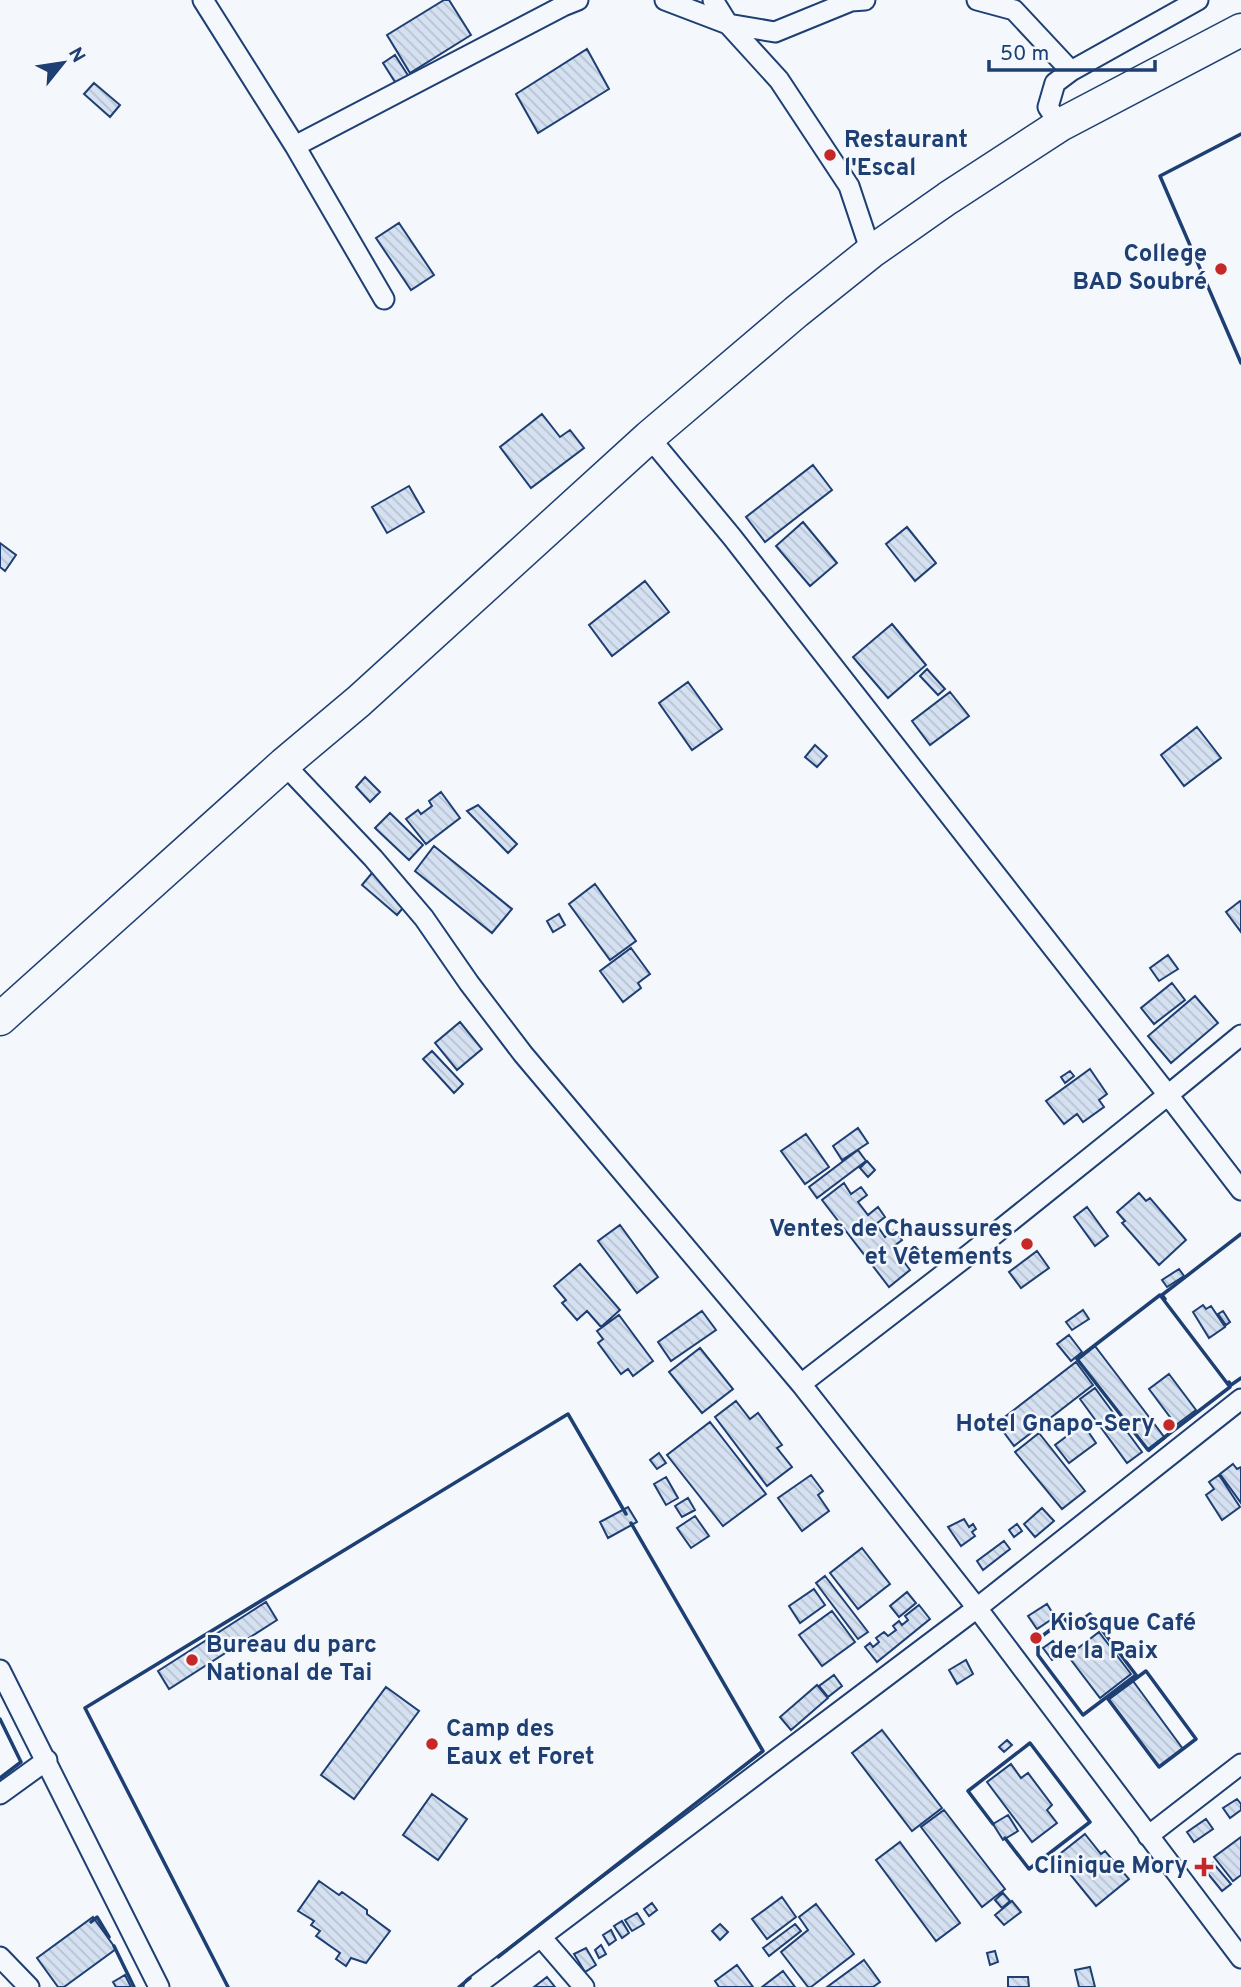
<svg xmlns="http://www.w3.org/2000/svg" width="1241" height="1987" viewBox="0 0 1241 1987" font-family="Overpass,sans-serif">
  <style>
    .building { fill: url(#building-back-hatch); stroke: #1d3f73; stroke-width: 2 }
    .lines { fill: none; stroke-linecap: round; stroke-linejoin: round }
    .minor-casing { stroke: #1d3f73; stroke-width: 23 }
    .primary-casing { stroke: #1d3f73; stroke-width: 35 }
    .minor { stroke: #f4f7fb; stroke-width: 19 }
    .primary { stroke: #f4f7fb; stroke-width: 32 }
    .wall { stroke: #1d3f73; stroke-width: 3.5 }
    .poi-dot { fill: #c62828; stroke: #f4f7fb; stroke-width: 2.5 }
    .labels { text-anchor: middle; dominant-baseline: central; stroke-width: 5; stroke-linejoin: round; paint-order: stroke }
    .poi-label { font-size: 24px; font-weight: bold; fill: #1d3f73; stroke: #f4f7fb; text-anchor: start }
  </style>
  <defs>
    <pattern id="building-back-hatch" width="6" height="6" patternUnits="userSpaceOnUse" patternTransform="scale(1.75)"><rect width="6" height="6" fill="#d5e0f0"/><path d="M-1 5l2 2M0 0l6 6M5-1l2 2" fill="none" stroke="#b6c1d1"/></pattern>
  </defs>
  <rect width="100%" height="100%" fill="#f4f7fb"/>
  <path class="building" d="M444,0H449L471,35L410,73L387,35Z
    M587,49L609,89L538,133L516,94Z
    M395,55L409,77L397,85L383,63Z
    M94,83L120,105L110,117L84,94Z
    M399,223L434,275L411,290L376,238Z
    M542,414L560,437L570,430L584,448L531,488L500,447Z
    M813,465L832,490L765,542L746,517Z
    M409,486L424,512L387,533L372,507Z
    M803,522L837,563L810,586L776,546Z
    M907,527L936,563L915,581L886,544Z
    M0,543L16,555L5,571L0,567Z
    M645,581L669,612L612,656L589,625Z
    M892,624L926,665L888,698L853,657Z
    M927,669L945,689L938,695L920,676Z
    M688,682L722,729L692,750L659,703Z
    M950,692L969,716L930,745L912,721Z
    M1197,727L1221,758L1184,786L1161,755Z
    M815,745L827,756L817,767L805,757Z
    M365,777L380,792L370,802L356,787Z
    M441,792L460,818L426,844L406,819L418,810L421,814L432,806L429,801Z
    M478,805L517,844L508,853L467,811Z
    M390,813L423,845L409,860L375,828Z
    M434,846L512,909L492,933L415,871Z
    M372,873L407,903L397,915L362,885Z
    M595,884L636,941L610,960L569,904Z
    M1240,901L1241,902V932L1226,912Z
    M559,914L565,925L553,932L547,921Z
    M631,948L650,974L638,983L641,988L623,1002L600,971Z
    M1168,955L1178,969L1159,981L1150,968Z
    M1172,983L1185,1000L1154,1024L1141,1008Z
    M1195,996L1218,1023L1171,1063L1148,1036Z
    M460,1022L482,1049L457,1070L435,1043Z
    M432,1051L463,1084L454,1093L423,1059Z
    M1090,1069L1107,1094L1099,1100L1104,1107L1083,1122L1077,1114L1064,1124L1046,1101Z
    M1070,1071L1074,1076L1065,1083L1061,1077Z
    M858,1128L868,1143L842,1160L833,1146Z
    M806,1134L829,1167L805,1184L781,1151Z
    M858,1150L866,1161L817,1198L809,1187Z
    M867,1161L875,1170L868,1177L860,1168Z
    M844,1183L851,1194L861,1187L867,1195L858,1202L868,1215L878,1207L885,1217L876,1224L885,1237L894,1230L902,1240L893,1247L910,1270L889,1287L822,1200Z
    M1139,1193L1146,1201L1150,1198L1186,1240L1159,1265L1122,1223L1125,1221L1117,1212Z
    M1087,1207L1108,1236L1095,1246L1074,1217Z
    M620,1225L658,1277L637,1293L598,1241Z
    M1037,1251L1049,1268L1021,1288L1009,1272Z
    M580,1264L620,1310L601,1327L587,1311L577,1320L562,1303L566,1300L554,1286Z
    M1179,1269L1184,1276L1167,1287L1162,1280Z
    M1203,1305L1206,1309L1211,1306L1225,1327L1209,1338L1193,1312Z
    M1083,1310L1089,1319L1072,1330L1066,1322Z
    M702,1311L716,1330L671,1361L658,1342Z
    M1223,1311L1230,1322L1226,1325L1218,1314Z
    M619,1315L653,1361L633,1376L628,1369L621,1374L598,1343L603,1339L597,1331Z
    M1069,1335L1082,1352L1071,1361L1057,1344Z
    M1095,1346L1165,1438L1149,1451L1078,1360Z
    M700,1348L733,1389L702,1413L669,1372Z
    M1076,1362L1093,1385L1014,1446L997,1423Z
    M1169,1374L1196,1410L1176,1425L1149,1389Z
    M1095,1388L1142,1452L1127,1463L1080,1399Z
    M736,1401L750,1419L758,1413L782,1445L777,1448L792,1467L767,1486L715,1417Z
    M710,1422L766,1494L723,1526L667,1455Z
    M1083,1424L1096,1443L1069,1463L1055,1445Z
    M1039,1433L1085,1491L1062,1509L1015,1452Z
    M659,1453L666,1463L657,1469L650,1460Z
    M1233,1464L1237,1469L1241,1467V1503L1220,1474Z
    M811,1475L823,1491L818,1495L829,1511L802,1531L778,1498Z
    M1219,1475L1240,1507L1222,1520L1206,1495L1214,1489L1209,1482Z
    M666,1477L678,1498L666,1505L654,1484Z
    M688,1498L695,1510L682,1517L675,1506Z
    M628,1507L637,1522L608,1538L600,1522Z
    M1042,1508L1054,1521L1035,1537L1024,1524Z
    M695,1516L709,1536L691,1548L677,1528Z
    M964,1519L969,1527L973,1524L976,1529L972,1532L975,1536L961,1546L948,1527Z
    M1017,1524L1022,1531L1014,1537L1009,1530Z
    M1004,1541L1010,1549L983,1570L977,1561Z
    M862,1548L890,1584L858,1609L830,1573Z
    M825,1576L868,1632L858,1639L816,1583Z
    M814,1589L825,1605L800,1623L789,1606Z
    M907,1592L916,1603L899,1617L890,1606Z
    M266,1602L277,1620L169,1689L158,1671Z
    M1047,1604L1055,1617L1037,1629L1028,1616Z
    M919,1605L930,1619L877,1662L865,1647L870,1643L873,1647L879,1642L876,1638L884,1632L888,1636L896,1630L893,1626L899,1621L902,1625L908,1620L905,1616Z
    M832,1611L855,1642L822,1666L799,1635Z
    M1099,1632L1131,1674L1100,1698L1068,1656Z
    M1053,1641L1062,1654L1052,1660L1043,1648Z
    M966,1660L973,1674L957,1684L949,1670Z
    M834,1675L842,1686L828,1697L819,1686Z
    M1133,1681L1183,1749L1159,1767L1108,1699Z
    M817,1685L828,1698L791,1730L780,1717Z
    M386,1687L419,1711L354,1799L321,1775Z
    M882,1730L942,1808L912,1831L852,1753Z
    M1007,1740L1012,1745L1004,1752L999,1747Z
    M1011,1764L1021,1778L1028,1773L1052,1805L1047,1810L1057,1823L1032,1842L987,1782Z
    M432,1794L467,1819L438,1860L403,1835Z
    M1237,1799L1241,1804V1810L1230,1818L1223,1808Z
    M944,1810L1005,1889L982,1907L921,1827Z
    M1008,1815L1018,1831L1003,1840L993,1824Z
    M1206,1819L1213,1829L1194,1842L1187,1832Z
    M1085,1834L1101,1854L1105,1851L1129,1879L1096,1906L1056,1857Z
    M1241,1837V1875L1233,1881L1214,1857Z
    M900,1842L960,1923L936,1941L876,1860Z
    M1213,1863L1231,1884L1222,1891L1205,1870Z
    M319,1881L339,1895L342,1892L367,1910V1914L390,1931L366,1963L351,1958L346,1966L336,1959L340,1953L316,1936L320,1931L311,1925L314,1921L298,1911Z
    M1003,1893L1010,1901L1002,1908L995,1900Z
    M782,1897L796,1917L767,1939L752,1919Z
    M1012,1901L1021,1912L1004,1925L995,1915Z
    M652,1903L657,1910L649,1916L644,1909Z
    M816,1904L854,1954L811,1987H808L781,1952L808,1930L799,1917Z
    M637,1913L644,1924L632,1931L625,1920Z
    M93,1917L116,1949L64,1987H58L37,1958Z
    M622,1921L629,1933L622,1938L614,1926Z
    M720,1924L728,1932L720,1940L712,1931Z
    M795,1924L801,1931L769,1956L763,1948Z
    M611,1930L616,1940L609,1945L603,1935Z
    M601,1945L606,1954L599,1958L595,1950Z
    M586,1948L596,1965L585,1972L574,1954Z
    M995,1951L998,1962L990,1965L987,1953Z
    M864,1960L880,1982L873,1987H827Z
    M737,1965L753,1987H719L715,1981Z
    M1090,1967L1095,1987H1079L1075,1970Z
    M783,1971L795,1987H762Z
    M125,1975L131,1987H116L113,1982Z
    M547,1977L555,1987H534Z
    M1008,1977H1028L1029,1987H1008Z"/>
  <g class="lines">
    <defs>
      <path id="minor" d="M203,0L295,146L384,299
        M665,0L728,24L775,32L851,1L865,0
        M713,0L728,24L779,80L849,186L871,252
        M977,0L1014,10L1071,71
        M1060,125L1048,107L1055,83L1071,71L1198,0
        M295,146L563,6L578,0
        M649,437L732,537L1168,1095L971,1253L801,1384
        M284,764L373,858L424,918L469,983L523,1054L801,1384L977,1608L1241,1958
        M1241,1035L1168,1095L1241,1190
        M0,1670L159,1987
        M0,1794L47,1760
        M1148,1836L1241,1764
        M541,1937L584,1987
        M0,1957L29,1987
        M474,1987L977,1608L1241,1399"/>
      <path id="primary" d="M0,1019L284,764L359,701L649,437L796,312L871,252L948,198L1060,125L1241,30"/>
    </defs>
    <use href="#minor" class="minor-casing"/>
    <use href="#primary" class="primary-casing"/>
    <use href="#minor" class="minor"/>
    <use href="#primary" class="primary"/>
    <path class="wall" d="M1241,134L1160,176L1241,363
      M1160,1295L1230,1387L1148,1450L1077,1359Z
      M1165,1299L1162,1295L1241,1234
      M1229,1382L1231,1385L1241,1378
      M1090,1614L1136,1675L1083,1715L1038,1655V1639L1065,1619L1072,1628Z
      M1146,1671L1196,1739L1159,1767L1108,1699Z
      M0,1719L21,1762L0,1778
      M993,1824L968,1791L1030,1743L1090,1822L1029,1869L1005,1838
      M91,1922L97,1917L109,1937
      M114,1946L134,1987
      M498,1957L763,1751L631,1523
      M228,1987L85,1708L568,1414L626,1514
      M459,1987L470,1978"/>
  </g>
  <g class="poi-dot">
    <circle cx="830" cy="155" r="7"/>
    <circle cx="1221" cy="269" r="7"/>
    <circle cx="1027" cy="1244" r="7"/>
    <circle cx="1169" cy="1425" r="7"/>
    <circle cx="1036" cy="1638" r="7"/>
    <circle cx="192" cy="1660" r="7"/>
    <circle cx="432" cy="1744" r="7"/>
    <path d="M1200.5 1856.5h7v7h7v7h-7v7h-7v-7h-7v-7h7z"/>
  </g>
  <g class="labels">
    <g class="poi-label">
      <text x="844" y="141">Restaurant<tspan x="844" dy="28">l'Escal</tspan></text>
      <text x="1207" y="255" text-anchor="end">College<tspan x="1207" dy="28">BAD Soubré</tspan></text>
      <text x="1013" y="1230" text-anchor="end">Ventes de Chaussures<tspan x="1013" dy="28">et Vêtements</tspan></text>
      <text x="1155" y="1425" text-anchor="end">Hotel Gnapo-Sery</text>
      <text x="1050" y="1624">Kiosque Café<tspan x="1050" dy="28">de la Paix</tspan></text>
      <text x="206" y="1646">Bureau du parc<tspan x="206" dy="28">National de Tai</tspan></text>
      <text x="446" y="1730">Camp des<tspan x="446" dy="28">Eaux et Foret</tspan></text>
      <text x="1188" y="1867" text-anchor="end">Clinique Mory</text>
    </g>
  </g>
  <g transform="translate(63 63) rotate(60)" stroke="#f4f7fb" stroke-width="5" paint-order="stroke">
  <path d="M0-5L12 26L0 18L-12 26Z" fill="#1d3f73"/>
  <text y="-10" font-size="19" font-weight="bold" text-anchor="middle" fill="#1d3f73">N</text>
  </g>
  <path d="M989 60v10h166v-10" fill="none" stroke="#1d3f73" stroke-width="3.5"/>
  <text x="1000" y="60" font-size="21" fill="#1d3f73" stroke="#f4f7fb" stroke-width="5" paint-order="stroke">50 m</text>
</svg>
